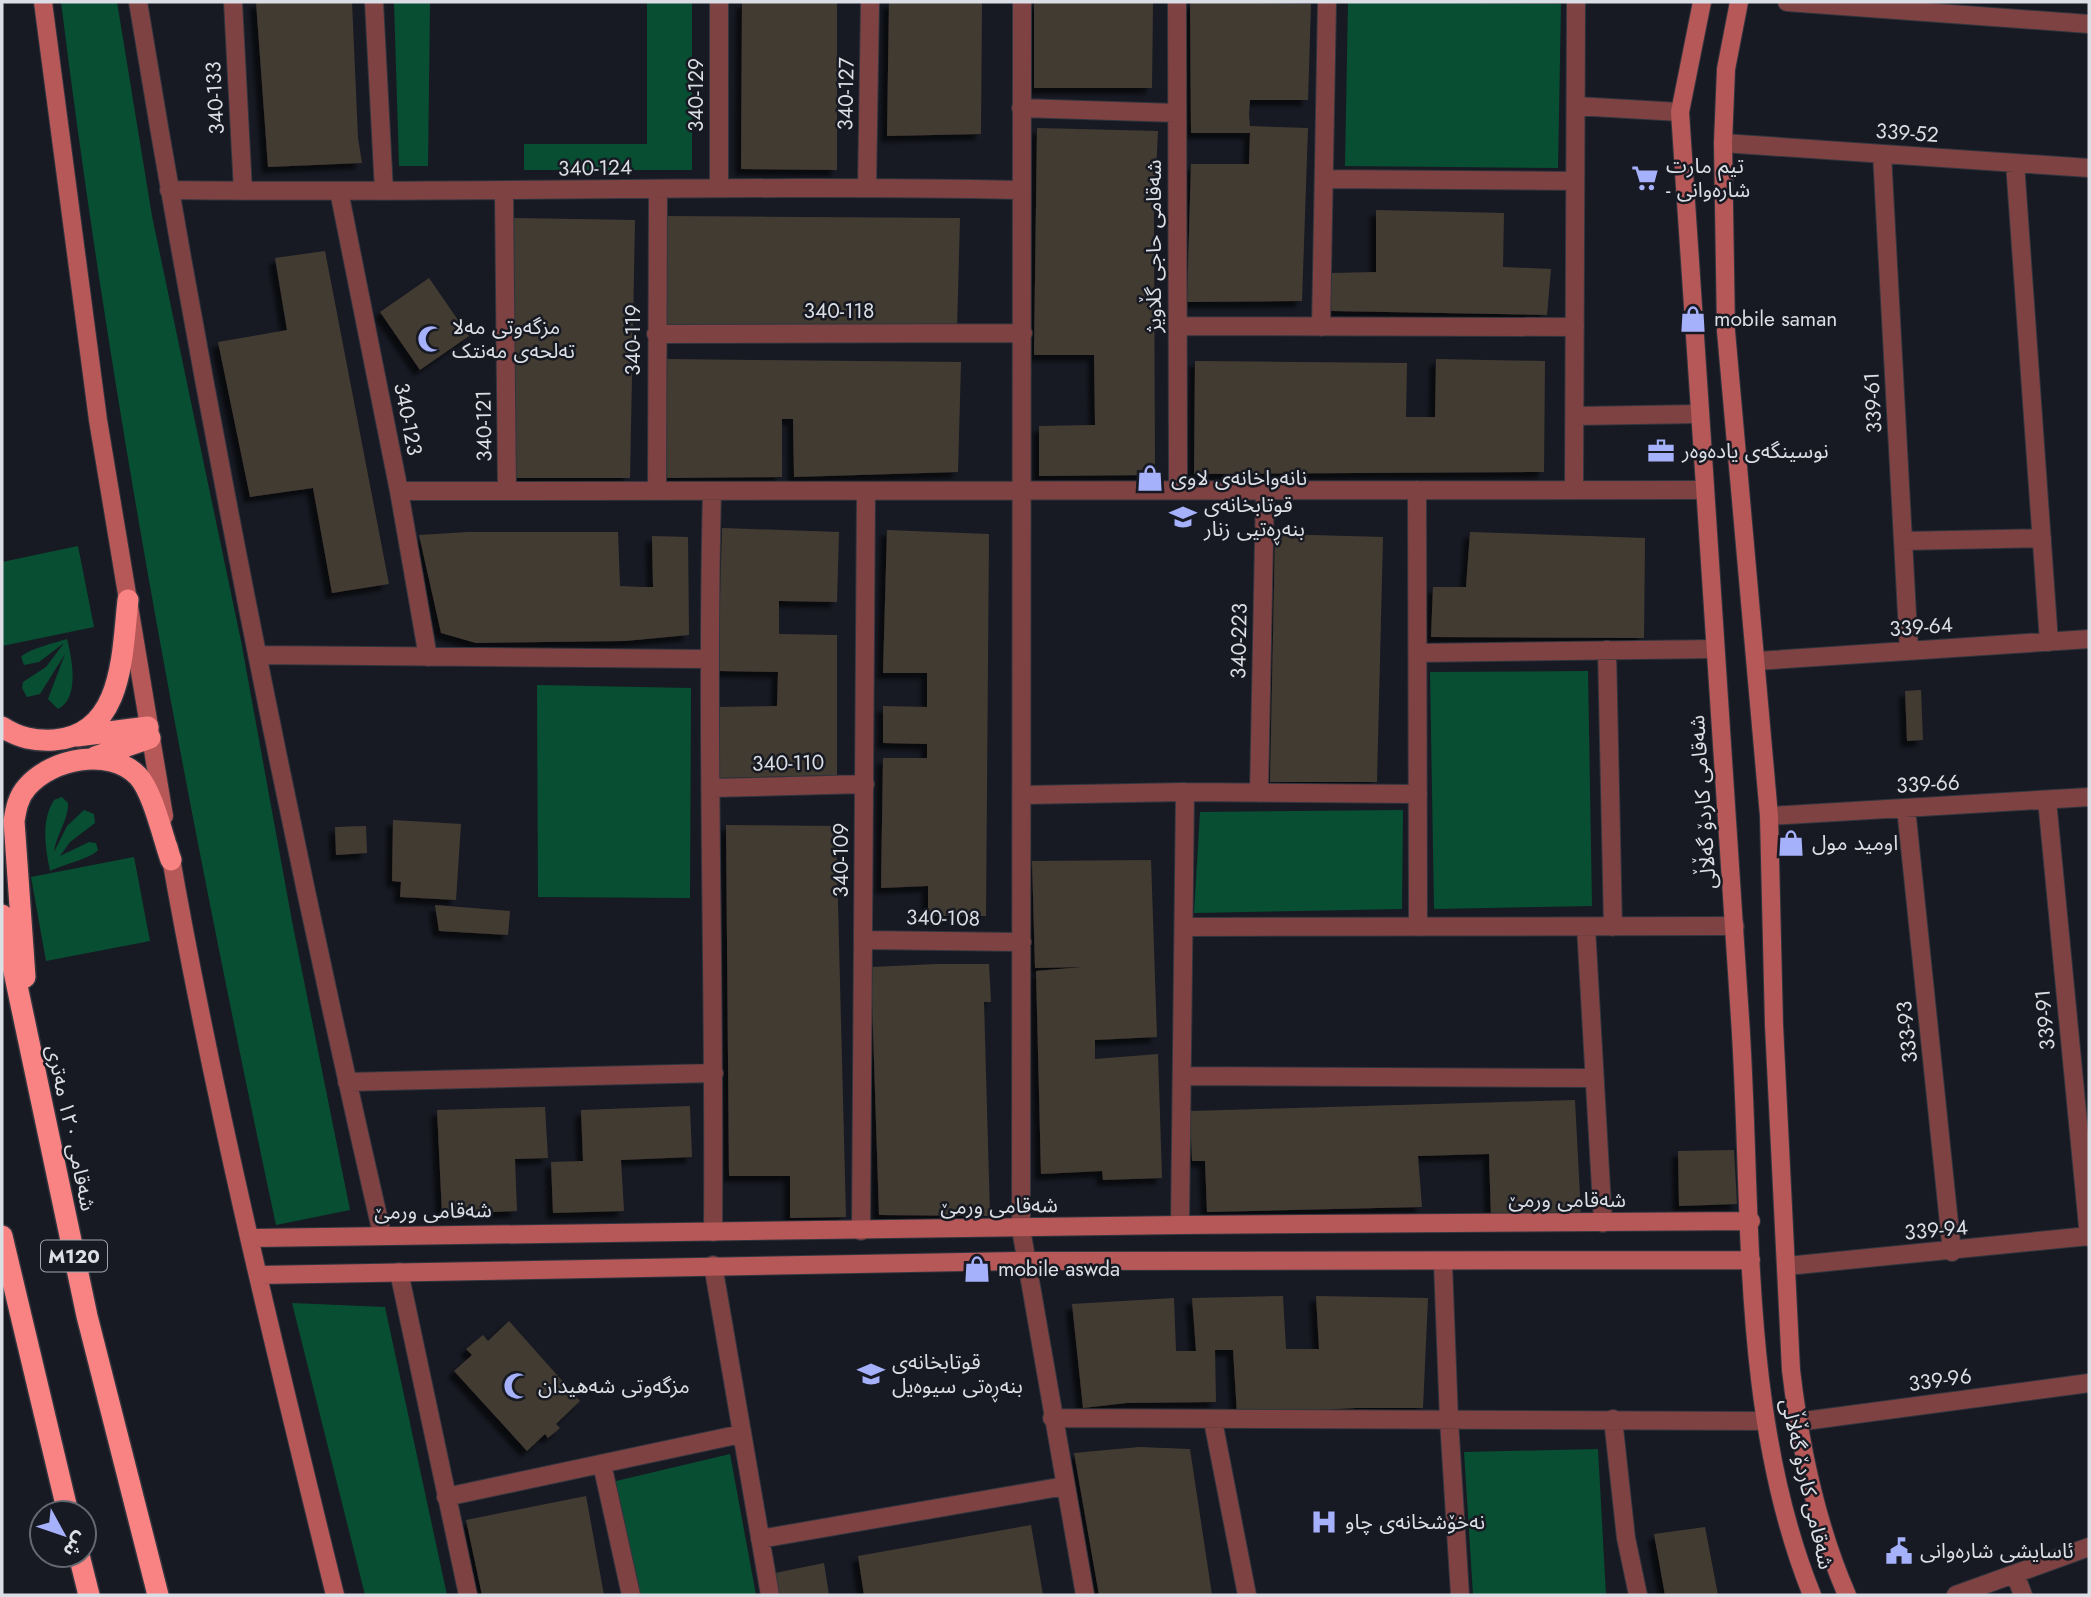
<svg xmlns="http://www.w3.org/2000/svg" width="2091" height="1597" viewBox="0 0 2091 1597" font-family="Jost,'Noto Sans Arabic',sans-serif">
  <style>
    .green { fill: #084e32 }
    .building { fill: #433a33; filter: url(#shadow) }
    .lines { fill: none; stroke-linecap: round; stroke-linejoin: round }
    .street-casing { stroke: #32353e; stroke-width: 20 }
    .secondary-casing { stroke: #32353e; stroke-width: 20 }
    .highway-casing { stroke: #32353e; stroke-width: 24 }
    .street { stroke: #7e4242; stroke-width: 18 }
    .secondary { stroke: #b65758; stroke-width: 18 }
    .highway { stroke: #f98282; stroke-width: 21 }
    .labels { text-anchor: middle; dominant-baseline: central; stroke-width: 5; stroke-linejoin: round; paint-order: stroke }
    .shield { fill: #171a23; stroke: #a0a3aa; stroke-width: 2 }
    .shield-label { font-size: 19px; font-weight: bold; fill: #dbdee4 }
    .street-label { font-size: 21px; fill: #dbdee4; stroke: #171a23 }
    .poi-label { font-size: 21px; fill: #dbdee4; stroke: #171a23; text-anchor: start }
  </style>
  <defs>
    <filter id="shadow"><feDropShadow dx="-6" dy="6" stdDeviation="2" flood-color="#0009"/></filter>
  </defs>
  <rect width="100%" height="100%" fill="#171a23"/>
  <path class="green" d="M61,2H117L152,216L241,641L292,921L350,1210L276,1225C190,821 112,413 61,2Z
    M394,2H430L428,166H399Z
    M647,2H692V170H524V144H647Z
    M1348,2L1561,4L1558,168L1345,166Z
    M78,546L94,627L2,646V562Z
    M67,639C72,658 80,698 58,709L48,699L65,654L40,694L27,697L22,688L23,682L46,667L64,643L39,662L24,665L21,657C28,649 55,643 67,639Z
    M1588,671L1592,906L1434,909L1430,672Z
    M537,685L691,688L690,898L538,897Z
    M62,797L68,803C69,819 56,835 54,852L67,826L84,810L94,814L95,823L70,842L60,856L89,842L96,843L98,850C92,858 62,865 50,871C45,847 41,821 54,800Z
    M1403,810L1402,909L1194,913L1200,812Z
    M134,857L150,941L46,961L31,877Z
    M292,1303L385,1307L447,1595H365Z
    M1598,1449L1606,1595H1473L1464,1452Z
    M730,1454L756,1595H638L614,1486L616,1481Z"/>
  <path class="building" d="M256,2H352L358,138L362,163L268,167Z
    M742,2H837V170L741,169Z
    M889,2H982L981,134L887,136Z
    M1034,2H1153L1152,88H1034Z
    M1190,2L1311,4L1308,100H1250L1249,114L1250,126L1308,128L1302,301L1187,302L1191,164H1249L1250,133H1191Z
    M1037,128L1158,131L1154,215L1155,475L1039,476V426L1095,425L1094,355H1034Z
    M1376,210L1504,213L1503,267L1551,269L1547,315L1331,311V273L1376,272Z
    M665,216L960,218L957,329L664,330Z
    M514,218L635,220L630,478H512Z
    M325,251L389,584L332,593L313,488L250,497L218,342L287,330L275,258Z
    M429,278L469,336L420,370L380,312Z
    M666,359L961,362L958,472L794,477L793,419H782V477L665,478Z
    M1436,359L1545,361L1544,472L1194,474L1195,361L1407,363L1406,417H1435Z
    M722,528L839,532L837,602L779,601V634L837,635V775L719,778L718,707L777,706L778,672L718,671Z
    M887,530L989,534L986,916H928V886L881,888L883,758H927V744L883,743V706L927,707V673H883Z
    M468,532H618L620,586L642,587H653L652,536L688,537L689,635L625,641L476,643L441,633L419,535Z
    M1470,532L1645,538L1644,638L1431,637L1433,587H1466Z
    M1275,534L1383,537L1377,782H1270Z
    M1921,690L1923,740L1907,741L1905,691Z
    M393,820L461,824L456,900L400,897L401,882L392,881Z
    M726,825L836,826L846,1217L790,1218V1176H729Z
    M366,826L367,853L336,855L335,827Z
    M1151,860L1157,1037L1095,1040V1059L1158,1054L1162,1178L1103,1180L1102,1171L1041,1174L1036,971L1082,967L1035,968L1032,861Z
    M435,905L510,911L508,935L439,931Z
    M937,964H989L991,1002H984L990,1216L879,1215L871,967Z
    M1575,1100L1581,1215L1491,1218L1489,1154L1418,1156L1422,1207L1207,1212L1205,1161H1192L1190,1111Z
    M690,1106L692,1157L621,1160L624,1211L553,1213L551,1162L583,1161L581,1110Z
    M545,1107L548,1158L515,1159L517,1211L442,1214L437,1110Z
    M1734,1150L1737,1204L1679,1206L1678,1151Z
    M1283,1296L1286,1349H1319L1316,1296L1428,1298L1423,1408H1356L1237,1414L1233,1350H1215L1216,1402L1127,1403L1083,1408L1072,1304L1174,1298L1176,1351H1196L1192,1298Z
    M509,1321L580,1401L556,1424L560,1428L548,1438L545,1434L527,1451L454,1371L472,1355L466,1349L483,1335L488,1341Z
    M1139,1447L1190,1449L1212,1595H1099L1074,1453Z
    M586,1496L604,1595H482L466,1520Z
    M1031,1525L1043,1595H864L858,1556Z
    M1705,1527L1718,1595H1665L1654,1534Z
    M824,1563L829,1595H773L770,1574Z"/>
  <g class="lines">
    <defs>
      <path id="street" d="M138,2C206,415 288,826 382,1234
        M233,2L243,191
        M374,2L384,191
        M1022,2L1021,1229L1085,1595
        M1177,2L1178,490
        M1787,2L2089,24
        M1576,106L1680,112
        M1021,108L1176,113
        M1723,143L2089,168
        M1882,154L1909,651
        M2015,163L2049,642
        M1324,179L1575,181
        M719,187V2
        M867,187L870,2
        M169,190C453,194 737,184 1022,190
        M339,191L399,491L428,657
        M504,192L507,491
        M1178,326L1575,327
        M1321,327L1327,2
        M656,334L1023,333
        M1575,416L1700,414
        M1417,490L1418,927
        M1574,490L1576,2
        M399,491L1705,490
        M657,491L658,189
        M712,491C706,738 715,985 713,1232
        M1904,541L2042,538
        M1607,650L1613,927
        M1418,653L1715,649
        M259,655L708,659
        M1756,661L2089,639
        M712,788L865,784
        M1259,793L1265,490
        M1023,795L1185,792L1418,794
        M2047,800L2089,1237
        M1906,808L1952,1252
        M1769,816L2089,797
        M1184,927L1735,926
        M1586,927L1603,1223
        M864,940L1022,942
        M1182,1076L1594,1078
        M347,1082L714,1073
        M1180,1225L1185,792
        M861,1231L866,491
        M1443,1263L1449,1420L1460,1595
        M713,1265L770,1595
        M1787,1266L2089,1236
        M399,1272L468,1595
        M1052,1418L1764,1421
        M1613,1419L1626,1538L1638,1595
        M1213,1421L1247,1595
        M1797,1422L2089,1383
        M602,1464L631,1595
        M446,1497L741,1434
        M760,1539L1065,1486
        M2015,1574L2023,1595
        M1956,1595L2089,1547"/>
      <path id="secondary" d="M43,2L98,420L164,816
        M1702,2L1680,112C1700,414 1721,716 1740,1018C1753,1210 1739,1414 1812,1595
        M1739,2L1726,69L1723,143L1726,331L1769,816L1774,1025L1791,1370C1800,1446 1816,1524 1847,1595
        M169,847C213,1099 274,1347 335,1595
        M249,1238L1180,1225L1751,1221
        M259,1275L1024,1261L1751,1260"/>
      <path id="highway" d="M2,727C19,738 34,741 54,740C124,735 122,652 128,600
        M77,736L148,727
        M95,757L150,738
        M2,915L87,1316L158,1595
        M25,977L14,821C16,809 18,797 27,787C52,758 110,747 138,776C153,792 163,838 171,860
        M2,1236L68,1513
        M79,1555L89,1595"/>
    </defs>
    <use href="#street" class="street-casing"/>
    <use href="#secondary" class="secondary-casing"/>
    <use href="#highway" class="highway-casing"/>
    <use href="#street" class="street"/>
    <use href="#secondary" class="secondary"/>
    <use href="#highway" class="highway"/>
  </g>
  <defs>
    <symbol id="supermarket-bare" viewBox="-9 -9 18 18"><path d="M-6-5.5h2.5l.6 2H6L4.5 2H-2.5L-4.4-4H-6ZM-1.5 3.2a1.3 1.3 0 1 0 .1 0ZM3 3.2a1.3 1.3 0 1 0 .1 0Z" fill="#a6b1fc" stroke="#171a23" stroke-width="2.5" paint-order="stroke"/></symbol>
    <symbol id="shop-bare" viewBox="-9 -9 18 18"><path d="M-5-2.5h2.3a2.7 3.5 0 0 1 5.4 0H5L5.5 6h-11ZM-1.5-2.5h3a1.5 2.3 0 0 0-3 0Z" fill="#a6b1fc" stroke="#171a23" stroke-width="2.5" paint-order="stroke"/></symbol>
    <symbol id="mosque-bare" viewBox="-9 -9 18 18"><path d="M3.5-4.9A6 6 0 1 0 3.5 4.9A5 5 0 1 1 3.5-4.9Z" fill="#a6b1fc" stroke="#171a23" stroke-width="2.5" paint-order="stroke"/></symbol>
    <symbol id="office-bare" viewBox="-9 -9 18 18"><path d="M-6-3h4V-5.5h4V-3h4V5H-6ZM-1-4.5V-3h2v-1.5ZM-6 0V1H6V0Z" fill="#a6b1fc" stroke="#171a23" stroke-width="2.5" paint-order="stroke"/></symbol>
    <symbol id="school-bare" viewBox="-9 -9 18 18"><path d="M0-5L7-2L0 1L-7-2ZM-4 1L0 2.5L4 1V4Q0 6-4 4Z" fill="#a6b1fc" stroke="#171a23" stroke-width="2.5" paint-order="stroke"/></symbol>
    <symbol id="hospital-bare" viewBox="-9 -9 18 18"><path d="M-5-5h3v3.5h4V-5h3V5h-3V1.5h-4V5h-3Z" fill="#a6b1fc" stroke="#171a23" stroke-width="2.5" paint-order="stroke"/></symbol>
    <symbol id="civic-bare" viewBox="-9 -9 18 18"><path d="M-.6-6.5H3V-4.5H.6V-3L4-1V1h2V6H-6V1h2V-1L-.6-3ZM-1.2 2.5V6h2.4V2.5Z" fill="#a6b1fc" stroke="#171a23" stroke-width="2.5" paint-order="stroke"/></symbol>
  </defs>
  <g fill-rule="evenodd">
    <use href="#supermarket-bare" x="1626" y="159" width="38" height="38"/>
    <use href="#shop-bare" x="1674" y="300" width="38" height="38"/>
    <use href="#mosque-bare" x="412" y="320" width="38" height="38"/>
    <use href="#office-bare" x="1642" y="432" width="38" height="38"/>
    <use href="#shop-bare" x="1131" y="459" width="38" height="38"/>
    <use href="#school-bare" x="1164" y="498" width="38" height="38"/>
    <use href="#shop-bare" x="1772" y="824" width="38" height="38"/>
    <use href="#shop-bare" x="958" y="1250" width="38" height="38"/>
    <use href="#school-bare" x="852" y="1355" width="38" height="38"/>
    <use href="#mosque-bare" x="498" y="1367" width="38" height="38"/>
    <use href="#hospital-bare" x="1305" y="1503" width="38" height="38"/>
    <use href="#civic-bare" x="1880" y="1532" width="38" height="38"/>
  </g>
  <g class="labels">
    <rect class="shield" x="41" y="1240.5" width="66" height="31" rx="5"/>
    <g class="shield-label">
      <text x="74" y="1256">M120</text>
    </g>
    <g class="street-label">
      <text transform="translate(846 94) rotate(-89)">340-127</text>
      <text transform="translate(696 95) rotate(-90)">340-129</text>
      <text transform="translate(215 98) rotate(-93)">340-133</text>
      <text transform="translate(1907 133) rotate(4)">339-52</text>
      <text transform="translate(595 168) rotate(-1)">340-124</text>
      <text transform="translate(1154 246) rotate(-90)">شەقامی حاجی گڵاویژ</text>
      <text x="839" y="311">340-118</text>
      <text transform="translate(633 340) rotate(-90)">340-119</text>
      <text transform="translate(1873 403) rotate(-93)">339-61</text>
      <text transform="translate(408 419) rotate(79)">340-123</text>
      <text transform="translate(484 426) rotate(-91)">340-121</text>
      <text transform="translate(1921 627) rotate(-4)">339-64</text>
      <text transform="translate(1239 641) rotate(-89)">340-223</text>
      <text transform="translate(788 763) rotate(-1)">340-110</text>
      <text transform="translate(1928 784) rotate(-3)">339-66</text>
      <text transform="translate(1703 802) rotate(-94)">شەقامی کاردۆ گەڵاڵی</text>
      <text transform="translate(841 860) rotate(-90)">340-109</text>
      <text transform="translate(943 918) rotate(1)">340-108</text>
      <text transform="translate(2045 1020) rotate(-95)">339-91</text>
      <text transform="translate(1907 1032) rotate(-96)">333-93</text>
      <text transform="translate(71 1128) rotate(78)">شەقامی ١٢٠ مەتری</text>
      <text x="1567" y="1200">شەقامی ورمێ</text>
      <text transform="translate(999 1206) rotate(-1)">شەقامی ورمێ</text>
      <text transform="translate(433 1211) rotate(-1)">شەقامی ورمێ</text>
      <text transform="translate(1936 1230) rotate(-5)">339-94</text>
      <text transform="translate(1940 1380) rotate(-8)">339-96</text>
      <text transform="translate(1807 1484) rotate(77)">شەقامی کاردۆ گەڵاڵی</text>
    </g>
    <g class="poi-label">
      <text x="1666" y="166">تیم مارت<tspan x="1666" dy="24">- شارەوانی</tspan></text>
      <text x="1714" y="319">mobile saman</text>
      <text x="452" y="327">مزگەوتی مەلا<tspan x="452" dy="24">تەلحەی مەنتک</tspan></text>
      <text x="1682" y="451">نوسینگەی یادەوەر</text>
      <text x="1171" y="478">نانەواخانەی لاوی</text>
      <text x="1204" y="505">قوتابخانەی<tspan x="1204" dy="24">بنەڕەتیی زنار</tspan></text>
      <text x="1812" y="843">اوميد مول</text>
      <text x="998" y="1269">mobile aswda</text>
      <text x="892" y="1362">قوتابخانەی<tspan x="892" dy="24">بنەڕەتی سیوەیل</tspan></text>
      <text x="538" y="1386">مزگەوتی شەهیدان</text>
      <text x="1345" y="1522">نەخۆشخانەی چاو</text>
      <text x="1920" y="1551">ئاسایشی شارەوانی</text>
    </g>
  </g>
  <rect width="2091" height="1597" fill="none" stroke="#dbdee4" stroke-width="7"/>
  <g transform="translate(63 1534) rotate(130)"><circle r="33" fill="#171a23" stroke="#656870" stroke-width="2"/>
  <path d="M0-5L12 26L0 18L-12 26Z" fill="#a6b1fc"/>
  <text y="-10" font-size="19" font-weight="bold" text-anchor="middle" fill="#dbdee4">ش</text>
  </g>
</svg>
